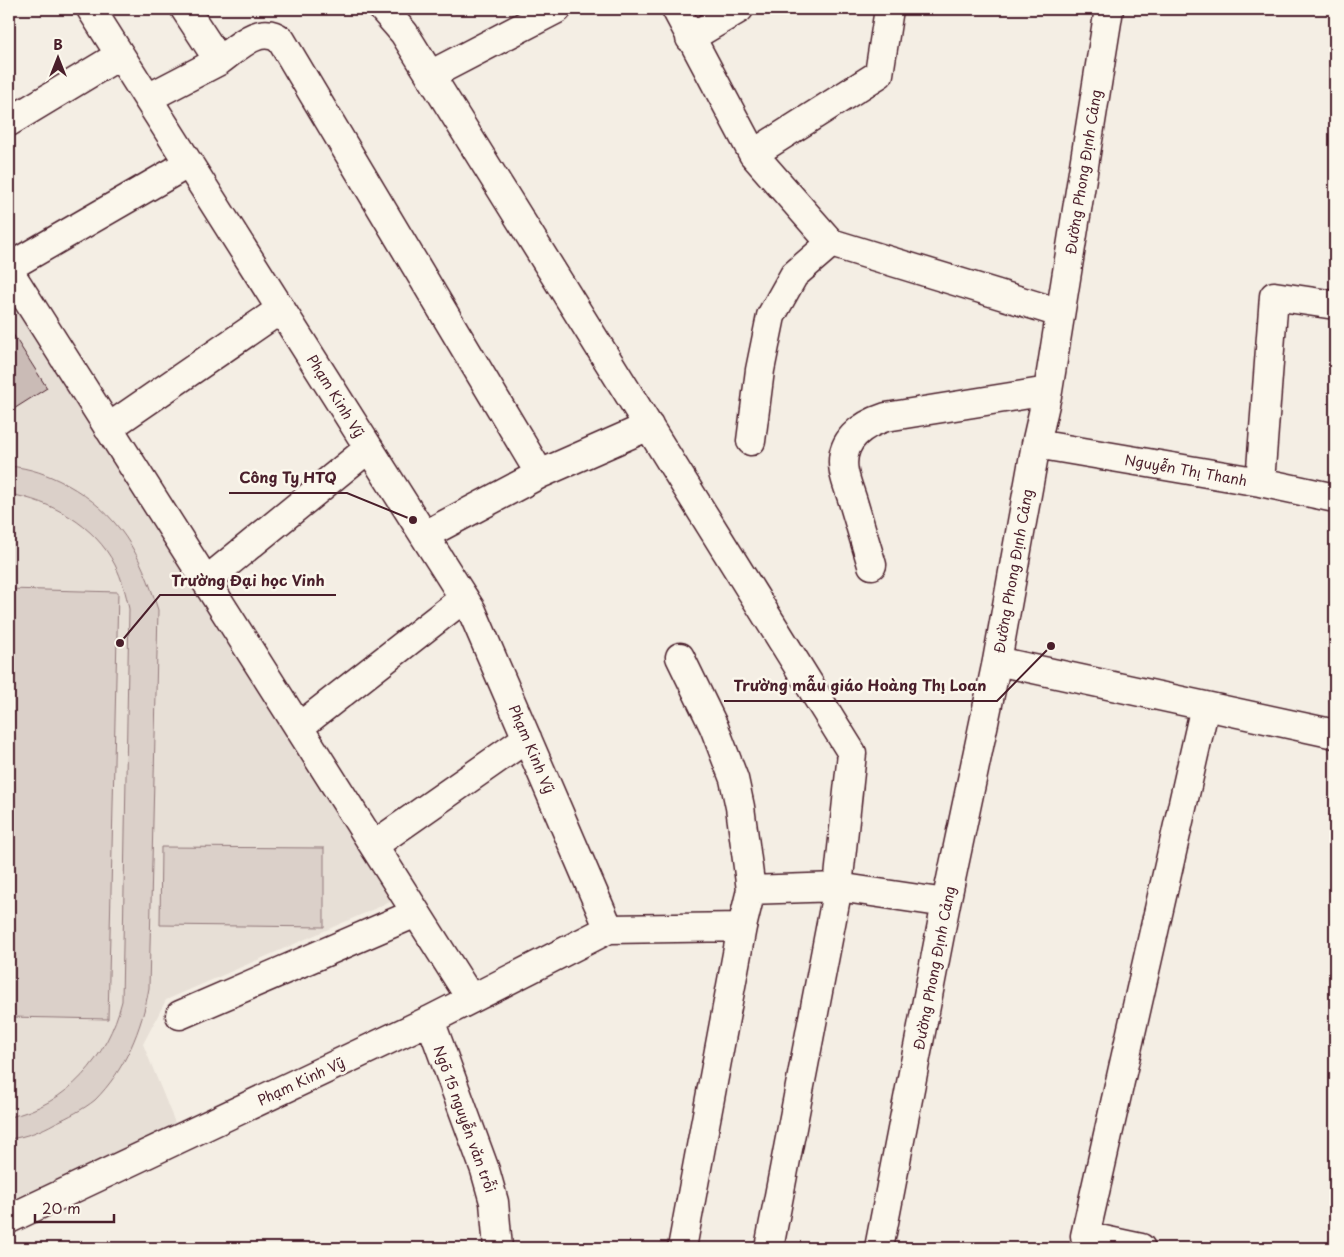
<svg xmlns="http://www.w3.org/2000/svg" width="1344" height="1257" viewBox="0 0 1344 1257" font-family="'Playpen Sans',sans-serif">
  <style>
    .built { fill: #e7dfd6 }
    .green { fill: #dbd0c9; stroke: #92787a }
    .building { fill: #cabbb6; stroke: #4a1f2b }
    .lines { fill: none; stroke-linecap: round; stroke-linejoin: round }
    .minor-casing { stroke: #4a1f2b; stroke-width: 31 }
    .minor { stroke: #fbf7ec; stroke-width: 28 }
    .labels { text-anchor: middle; dominant-baseline: central; stroke-width: 5; stroke-linejoin: round; paint-order: stroke }
    .street-label { font-size: 14px; fill: #4a1f2b; stroke: #fbf7ec }
    .leader { fill: none; stroke: #4a1f2b; stroke-width: 2 }
    .callout-dot { fill: #4a1f2b; stroke: #fbf7ec; stroke-width: 2 }
    .callout-label { font-size: 15px; text-anchor: middle; font-weight: bold; fill: #4a1f2b; stroke: #fbf7ec; stroke-width: 5; stroke-linejoin: round; paint-order: stroke }
  </style>
  <rect width="100%" height="100%" fill="#f4eee4"/>
  <filter id="ink" filterUnits="userSpaceOnUse"><feTurbulence type="fractalNoise" baseFrequency=".02" numOctaves="2"/><feDisplacementMap in="SourceGraphic" scale="10" xChannelSelector="R" yChannelSelector="G"/><feConvolveMatrix kernelMatrix="1 2 1 2 8 2 1 2 1" color-interpolation-filters="sRGB"/></filter>
  <g filter="url(#ink)">
    <path class="built" d="M9,297L397,899L166,1000L143,1044L175,1123L9,1206Z"/>
    <path class="green" d="M9,466C30,468 47,474 66,484C119,513 141,554 158,610L149,988C142,1029 125,1070 95,1100C84,1109 68,1117 55,1123C41,1131 25,1137 9,1139V1117C67,1105 108,1057 122,1001L129,609C126,594 122,579 115,565C95,525 51,501 9,494Z
      M9,589L118,592L108,1019L9,1017Z
      M161,847L324,848V927L160,925Z"/>
    <path class="building" d="M9,328L47,388L9,412Z"/>
    <g class="lines">
      <defs>
        <path id="minor" d="M185,9L219,61C236,49 260,23 281,40L540,474
          M383,9L404,33L852,753L838,887L769,1248
          M676,9L753,154L831,243L1060,313
          M690,38L739,9
          M430,75L557,9
          M148,98L219,61
          M9,122L120,55
          M753,154L879,74L889,9
          M9,267L189,163
          M9,271L471,999
          M108,428L281,309
          M751,441L760,370L771,316L794,275L831,243
          M1036,444L1260,482L1335,498
          M1260,482L1274,296L1335,305
          M425,535L540,474L649,426
          M872,565C866,545 860,525 854,505C851,494 846,483 844,472C838,441 861,425 886,417L1048,391
          M206,581L369,448
          M680,657L714,727L734,779L740,807L751,890L742,927L682,1248
          M997,661L1335,734
          M299,727L464,598
          M374,845L527,738
          M751,890L838,887L946,903
          M609,929L742,927
          M180,1015L416,913
          M430,1020L485,1170L494,1202L498,1248
          M9,1219L430,1020L609,929L472,611L91,9
          M879,1248L946,903L997,661L1036,444L1048,391L1109,9
          M1141,1248L1085,1236L1205,706"/>
      </defs>
      <use href="#minor" class="minor-casing"/>
      <use href="#minor" class="minor"/>
    </g>
  </g>
  <g class="labels">
    <g class="street-label">
      <text transform="translate(1083 172) rotate(-81)">Đường Phong Định Cảng</text>
      <text transform="translate(336 396) rotate(58)">Phạm Kinh Vỹ</text>
      <text transform="translate(1186 470) rotate(10)">Nguyễn Thị Thanh</text>
      <text transform="translate(1013 571) rotate(-80)">Đường Phong Định Cảng</text>
      <text transform="translate(532 749) rotate(67)">Phạm Kinh Vỹ</text>
      <text transform="translate(934 968) rotate(-79)">Đường Phong Định Cảng</text>
      <text transform="translate(301 1081) rotate(-25)">Phạm Kinh Vỹ</text>
      <text transform="translate(465 1119) rotate(70)">Ngõ 15 nguyễn văn trỗi</text>
    </g>
  </g>
  <path class="leader" d="M413 520L347 493H229M120 643L160 595H336M1051 646L997 701H724"/>
  <g class="callout-dot">
    <circle cx="413" cy="520" r="5"/>
    <circle cx="120" cy="643" r="5"/>
    <circle cx="1051" cy="646" r="5"/>
  </g>
  <g class="callout-label">
    <text x="288" y="483">Công Ty HTQ</text>
    <text x="248" y="586">Trường Đại học Vinh</text>
    <text x="860" y="691">Trường mẫu giáo Hoàng Thị Loan</text>
  </g>
  <rect width="1344" height="1257" fill="none" stroke="#fbf7ec" stroke-width="30"/>
  <rect x="15" y="15" width="1314" height="1227" fill="none" stroke="#4a1f2b" stroke-width="2" filter="url(#ink)"/>
  <g transform="translate(58 58)" stroke="#fbf7ec" stroke-width="4" paint-order="stroke">
  <path d="M0-4L9 19L0 12L-9 19Z" fill="#4a1f2b"/>
  <text y="-8" font-size="14" font-weight="bold" text-anchor="middle" fill="#4a1f2b">B</text>
  </g>
  <path d="M35 1214v8h79v-8" fill="none" stroke="#4a1f2b" stroke-width="2.5"/>
  <text x="42" y="1214" font-size="15" fill="#4a1f2b" stroke="#fbf7ec" stroke-width="4" paint-order="stroke">20 m</text>
</svg>
